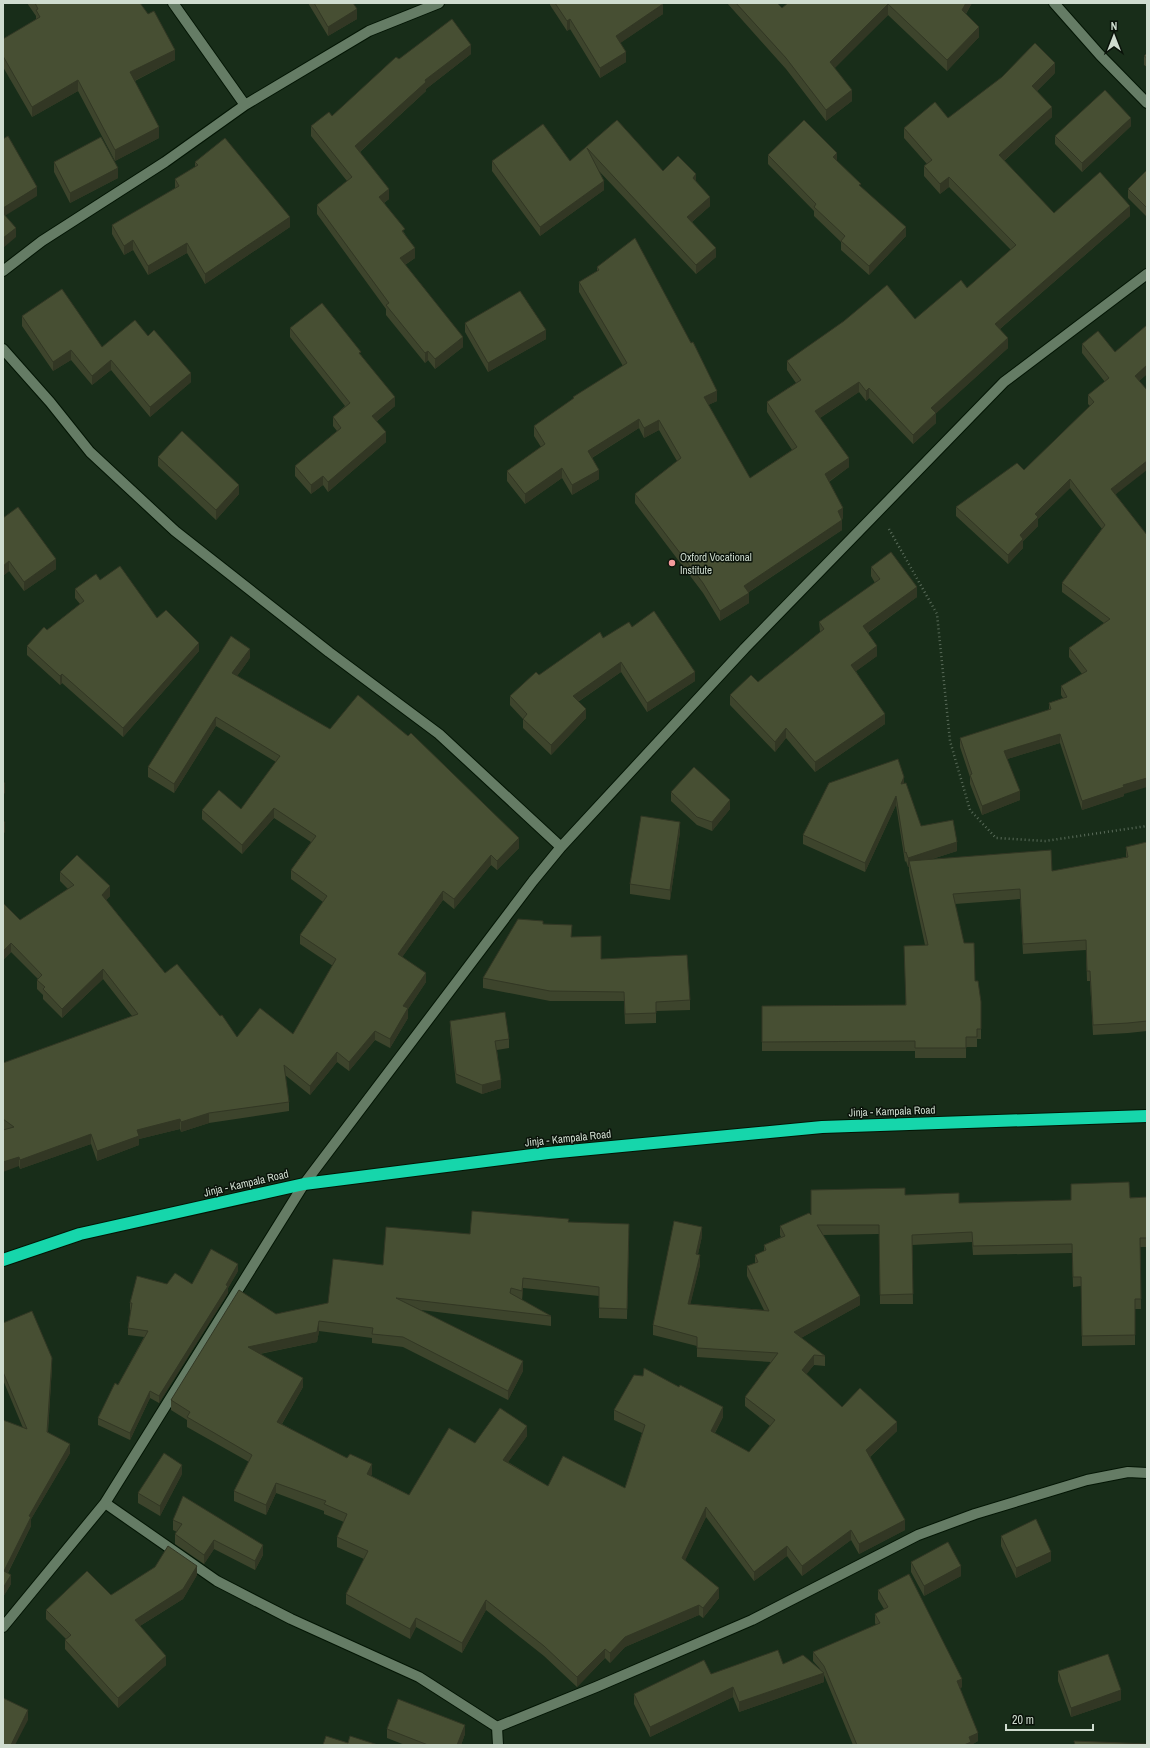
<svg xmlns="http://www.w3.org/2000/svg" width="1150" height="1748" viewBox="0 0 1150 1748" font-family="'Archivo Narrow',sans-serif">
  <style>
    .lines { fill: none; stroke-linecap: round; stroke-linejoin: round }
    .minor-casing { stroke: #031504; stroke-width: 12 }
    .highway-casing { stroke: #031504; stroke-width: 14 }
    .path { stroke: #596b59; stroke-width: 2.5; stroke-dasharray: 1 3; stroke-linecap: butt }
    .minor { stroke: #657c65; stroke-width: 10 }
    .highway { stroke: #16d6ab; stroke-width: 12 }
    .wall { fill: #3d442c }
    .shaded-wall { fill: #323724 }
    .building { fill: #474f33; stroke: #323724 }
    .poi-dot { fill: #f59b9c; stroke: #0a130a; stroke-width: 1.5 }
    .labels { text-anchor: middle; dominant-baseline: central; stroke-width: 3; stroke-linejoin: round; paint-order: stroke }
    .poi-label { font-size: 11px; fill: #cfdccf; stroke: #0a130a; text-anchor: start }
    .street-label { font-size: 11px; fill: #cfdccf; stroke: #0a130a }
  </style>
  <rect width="100%" height="100%" fill="#182d19"/>
  <g class="lines">
    <defs>
      <path id="minor" d="M173,3L245,105
        M1054,3L1100,55L1147,103
        M3,271L42,241L165,162L245,105L369,31L439,3
        M3,349L50,402L90,452L175,531L329,652L439,734L561,847
        M105,1503L217,1581L291,1619L419,1677L497,1727
        M3,1627L105,1503L304,1184L533,881L561,847L745,648L1004,382L1147,274
        M498,1745L497,1727L596,1687L752,1620L918,1535L975,1514L1087,1480L1128,1472L1147,1473"/>
      <path id="highway" d="M3,1260L80,1234L304,1184L548,1153L822,1127L1147,1116"/>
    </defs>
    <use href="#minor" class="minor-casing"/>
    <use href="#highway" class="highway-casing"/>
    <path class="path" d="M889,529L937,614L950,741L970,810L996,838L1045,841L1147,826"/>
    <use href="#minor" class="minor"/>
    <use href="#highway" class="highway"/>
  </g>
  <path class="wall" d="M27,3H140L175,60L135,81L159,138L115,161L78,91L32,117L3,67V39L36,20V16Z
    M308,3H353L357,19L328,36Z
    M550,3H663V14L620,43L626,62L600,78L570,29L567,31L550,5Z
    M727,3H777L782,8L788,3H972L966,14L979,37L947,71L888,15L834,68L852,101L826,121L786,69Z
    M1147,53V67L1144,65V56Z
    M471,54L426,89V91L360,152L389,199L384,203L405,234L415,258L405,265L463,347L435,369L428,360L425,363L386,315V309L317,214V205L347,181L311,136V126L332,116L399,59Z
    M1055,73L1037,91L1052,117L1004,161L1054,213L1130,216L1000,329L1008,348L936,413V423L913,444L869,398L866,401L859,392L820,418L849,467L829,482L843,518L842,519V530L749,592V603L720,621L703,593L635,503V494L677,461L659,430L644,438L639,428L592,458L599,479L572,495L562,478L525,504L507,481V471L541,447L534,436V426L573,399V397L623,366L579,292V282L597,271V267L717,401L708,405L750,478L792,450L767,412V402L796,383L787,370V361L915,319L967,288L1011,250L949,187L940,194L924,176V166L927,164L904,138V128L948,118Z
    M617,120L663,171L710,206L692,222L716,257L696,274L598,170L604,190L540,236L492,171V161H570Z
    M1131,126L1082,172L1055,144V136Z
    M768,155L837,161L906,236L869,275L841,250V242L814,216V211L768,164Z
    M54,162L118,178L70,203L54,172Z
    M195,162L290,227L205,284L187,253L148,275L133,250L124,255L112,234V225L175,189V179L195,167Z
    M1147,170V217L1128,198V189Z
    M22,316L102,347L148,336L191,382L150,417L111,370L92,385L71,360L53,371L22,326Z
    M465,323L546,339L488,372L465,332Z
    M1147,325V374L1139,381L1116,495L1124,796L1082,810L1060,743L1007,759L1020,800L982,815L970,784V777L960,747V738L1049,710V703L1063,698L1061,695V686L1082,674L1069,657V648L1104,623L1062,592V583L1102,529L1070,488L1038,519V526L1023,541V548L1008,564L956,516V507L1024,470L1090,406L1088,404V395L1105,382L1082,353V344L1115,352Z
    M290,328L361,355L395,406L376,422L386,442L328,492L323,485L311,494L295,476V466L337,431L333,426V417L345,406L290,337Z
    M158,457L239,494L216,520L158,466Z
    M3,518L56,569L24,591L9,571L3,576Z
    M871,567L917,597L868,633L877,656L856,671L885,724L815,772L786,738L775,752L730,705V695L758,682L820,632L819,622L875,583L871,576Z
    M100,580L157,618L199,651L123,737L62,683L60,685L27,655V646L80,604L75,598V589Z
    M632,627L695,681L647,712L621,672L578,702L586,718L551,755L523,728V719L510,705V696L539,675L603,638Z
    M250,658L237,676L519,848L497,870L491,865L454,909L443,900L402,957L426,982L408,1009V1018L390,1048L375,1040L349,1071L337,1062L310,1095L285,1075L289,1102V1111L209,1123L181,1132L180,1129L139,1139V1145L97,1161L91,1144L20,1169L5,1130L3,1129V1063L132,1016L103,979L62,1018L43,999V995L37,989V980L38,979L11,952L3,960V903L20,920L68,889L60,881V872L110,896L106,900L165,973L237,1037L293,1034L333,966L300,944V935L323,902L291,879V870L311,842L274,818L242,854L202,819V810L241,809L276,762L216,726L174,793L148,777V767Z
    M904,784L921,826L957,851L929,860L1052,871L1126,857V847L1147,842V1031L1128,1033L1093,1035L1090,981H1087L1086,950L1023,954L1020,899L955,904L964,943L981,1002V1039H977V1047H966V1058H915V1051H762V1006L905,1005L925,945L909,871V867H908L906,861L905,862L896,805L865,872L803,844V835Z
    M671,792L730,809L712,831L697,825L671,801Z
    M680,832L670,900L630,894V884Z
    M543,924L572,937L601,959L690,1000V1010L656,1011V1023L625,1024L624,1001H550L483,988V978Z
    M450,1021L509,1039V1048L497,1050L501,1088L482,1094L456,1083L450,1030Z
    M905,1195L959,1203L1071,1200L1147,1197V1247H1140L1141,1309H1135V1345L1082,1346L1081,1286L1073,1287L1072,1253L973,1255L972,1242L912,1245L913,1304H880L879,1234L823,1235L860,1305L801,1338L825,1356V1366L814,1365L806,1374L842,1407L897,1431L870,1457L905,1530L859,1554L851,1540L802,1576L787,1556L754,1581L706,1517L685,1560L719,1598L703,1618L699,1615L625,1647L610,1663L605,1658L577,1687L544,1656L486,1610L462,1653L416,1627L410,1639L346,1604V1594L364,1559L337,1547V1537L344,1522L324,1514V1511L276,1493L266,1515L234,1501V1491L249,1462L187,1427V1420L171,1410V1400L276,1314L328,1303L383,1265L470,1234L569,1222L629,1233L627,1319L599,1318V1296L523,1288L522,1300L551,1316V1326L421,1310L523,1371L508,1400L403,1347L372,1343V1338L319,1331L317,1342L260,1354L303,1387L282,1424L372,1474L371,1476L409,1495L475,1443L527,1436L508,1462L548,1486L625,1488L642,1433L614,1420V1410L723,1417L715,1433L749,1452L770,1426L745,1406V1397L771,1362L697,1357V1346L653,1335V1325L702,1236L698,1254L700,1265L690,1304L764,1310L747,1276V1266L755,1263V1255L764,1251V1245L781,1237L780,1235V1226L811,1215Z
    M238,1271L228,1288V1293L159,1403L150,1398L130,1440L98,1425V1418L118,1385L144,1337L128,1335V1328L131,1310H130V1303L167,1284H192Z
    M3,1323L52,1367L48,1432L70,1453L31,1519V1526L8,1573L11,1584L3,1597L23,1428L3,1380Z
    M182,1474L160,1516L138,1503V1493Z
    M173,1520L263,1555L255,1570L214,1549L204,1564L175,1544V1534L177,1532L173,1530Z
    M1001,1536L1051,1561L1016,1578L1001,1546Z
    M911,1562L961,1576L924,1596L911,1572Z
    M197,1575L183,1599L140,1626L166,1665L118,1708L65,1649V1640L66,1639L46,1619V1610Z
    M878,1590L962,1687L960,1688L978,1741L971,1745H853L824,1675V1682L739,1712L733,1697L650,1737L634,1704V1694L711,1674L783,1664L820,1669L813,1661V1652L876,1625L875,1623V1614L884,1609L878,1599Z
    M1058,1671L1121,1700L1071,1717L1058,1681Z
    M387,1729L465,1734L461,1745H405L387,1738Z"/>
  <path class="shaded-wall" d="M966,3H972L962,20V10Z
    M663,4V14L616,46V36Z
    M888,4V15L830,73V62Z
    M357,9V19L328,36V27Z
    M570,19V29L567,31V21Z
    M979,27V37L947,71V60Z
    M471,45V54L426,89V91L355,156V146L425,80Z
    M175,50V60L130,83V72Z
    M626,52V62L600,78V68Z
    M1055,63V73L1032,96V86Z
    M78,80V91L32,117V107Z
    M852,90V101L826,121V110Z
    M1052,107V117L999,165V155Z
    M1131,118V126L1082,172V163Z
    M159,127V138L115,161V150Z
    M837,153V162L833,157Z
    M118,168V178L70,203V193Z
    M696,174V184L693,178Z
    M949,177V187L940,194V184Z
    M604,181V190L540,236V227Z
    M37,187V196L3,217V208Z
    M389,189V199L379,206V197Z
    M710,197V206L687,226V217Z
    M1130,206V216L995,333V324Z
    M290,217V227L205,284V274Z
    M906,227V236L869,275V266Z
    M16,228V237L3,248V238Z
    M133,240V250L124,255V246Z
    M187,243V253L148,275V266Z
    M415,248V258L400,268V258Z
    M716,248V257L696,274V265Z
    M546,330V339L488,372V363Z
    M463,337V347L435,369V359Z
    M1008,338V348L931,418V408Z
    M71,350V360L53,371V362Z
    M428,351V360L425,363V353Z
    M111,360V370L92,385V376Z
    M1147,365V374L1135,385V376Z
    M191,373V382L150,417V407Z
    M859,382V392L815,421V411Z
    M869,388V398L866,401V391Z
    M717,391V401L704,407V397Z
    M395,397V406L372,425V416Z
    M936,413V423L913,444V435Z
    M639,419V428L588,460V451Z
    M659,420V430L644,438V428Z
    M386,432V442L328,492V482Z
    M849,458V467L825,484V474Z
    M1147,461V470L1111,498V489Z
    M562,468V478L525,504V494Z
    M599,470V479L572,495V485Z
    M323,476V485L311,494V485Z
    M1070,479V488L1038,519V526L1023,541V548L1008,564V555L1020,535L1035,514Z
    M239,485V494L216,520V510Z
    M843,508V518L838,521V511Z
    M842,520V530L744,595V586Z
    M56,559V569L24,591V582Z
    M9,561V571L3,576V566Z
    M917,587V597L863,636V626Z
    M749,593V603L720,621V611Z
    M199,643V651L123,737V728Z
    M877,646V656L851,675V665Z
    M250,649V658L232,683V673Z
    M621,662V672L573,705V696Z
    M695,672V681L647,712V703Z
    M62,674V683L60,685V676Z
    M586,709V718L551,755V745Z
    M885,714V724L815,772V762Z
    M216,717V726L174,793V784Z
    M786,728V738L775,752V742Z
    M1060,734V743L1004,760V751Z
    M904,777V786L901,784Z
    M1147,778V787L1124,794V796L1082,810V801L1123,785Z
    M5,784V793L3,795V786Z
    M1020,791V800L982,815V806Z
    M896,796V805L865,872V863Z
    M730,800V809L712,831V822Z
    M274,808V818L242,854V845Z
    M680,822V832L670,900V890Z
    M5,823V832L3,835V825Z
    M519,838V848L497,870V861Z
    M957,842V851L910,866L909,861V867H908V858Z
    M491,855V865L454,909V899Z
    M110,886V896L102,904V895Z
    M443,891V900L398,963V954Z
    M11,943V952L3,960V951Z
    M103,969V979L62,1018V1009Z
    M426,973V982L408,1009V1018L390,1048V1039L403,1006Z
    M375,1031V1040L349,1071V1062Z
    M337,1052V1062L310,1095V1086Z
    M501,1080V1088L482,1094V1085Z
    M209,1113V1123L181,1132V1122Z
    M180,1119V1129L139,1139V1145L97,1161V1151L137,1130Z
    M91,1134V1144L20,1169V1160Z
    M19,1157V1166L3,1172V1162Z
    M702,1227V1236L696,1263V1254Z
    M700,1255V1265L688,1314V1304Z
    M238,1264V1271L228,1288V1293L159,1403V1396Z
    M523,1278V1288L522,1301V1291Z
    M860,1296V1305L794,1342V1332Z
    M319,1321V1331L317,1342L248,1356V1347Z
    M814,1355V1365L802,1380V1370Z
    M52,1358V1367L47,1441V1432Z
    M523,1361V1371L508,1400V1391Z
    M303,1378V1387L277,1432V1422Z
    M150,1391V1398L130,1440V1433Z
    M723,1407V1417L711,1440V1431Z
    M897,1422V1431L866,1460V1450Z
    M527,1426V1436L503,1469V1460Z
    M70,1444V1453L31,1519V1526L4,1580V1571L29,1516Z
    M372,1464V1474L367,1484V1474Z
    M182,1465V1474L160,1516V1506Z
    M276,1483V1493L266,1515V1505Z
    M706,1507V1517L682,1567V1558Z
    M905,1520V1530L859,1554V1544Z
    M851,1530V1540L802,1576V1566Z
    M214,1540V1549L204,1564V1555Z
    M263,1545V1555L255,1570V1561Z
    M787,1546V1556L754,1581V1572Z
    M1051,1552V1561L1016,1578V1568Z
    M197,1566V1575L183,1599L135,1629V1620Z
    M961,1566V1576L924,1596V1586Z
    M11,1575V1584L3,1597V1588Z
    M719,1588V1598L703,1618V1608Z
    M486,1600V1610L462,1653V1643Z
    M699,1605V1615L625,1647L610,1663V1653L625,1637Z
    M416,1618V1627L410,1639V1629Z
    M605,1649V1658L577,1687V1677Z
    M166,1656V1665L118,1708V1698Z
    M824,1673V1682L739,1712V1702Z
    M962,1679V1687L957,1690V1681Z
    M733,1687V1697L650,1737V1727Z
    M1121,1690V1700L1071,1717V1708Z
    M28,1710V1720L15,1745H11Z
    M465,1725V1734L461,1745H457Z
    M978,1733V1741L971,1745H964L969,1737Z"/>
  <path class="building" d="M35,3H140L148,14L154,11L175,50L130,72L159,127L115,150L78,80L32,107L3,56V39L40,17L36,10L38,9Z
    M314,3H353L357,9L328,27Z
    M555,3H663V4L616,36L626,52L600,68L570,19L567,21Z
    M736,3H777L782,8L788,3H966L962,10L979,27L947,60L888,4L830,62L852,90L826,110L786,58Z
    M452,19L471,45L425,80L426,82L355,146L389,189L379,197L405,229L402,231L415,248L400,258L463,337L435,359L428,351L425,353L386,305L389,303L317,205L352,177L311,126L329,112L332,116L396,57L399,59Z
    M1035,43L1055,63L1032,86L1052,107L999,155L1054,213L1100,172L1130,206L995,324L1008,338L931,408L936,413L913,435L869,388L866,391L859,382L815,411L849,458L825,474L843,508L838,511L842,520L744,586L749,593L720,611L703,583L635,494L681,458L659,420L644,428L639,419L588,451L599,470L572,485L562,468L525,494L507,471L545,444L534,426L574,398L573,397L627,363L579,282L599,270L597,267L635,238L691,343L693,342L717,391L704,397L750,478L797,447L767,402L801,380L787,361L844,321L887,285L915,319L961,280L967,288L1016,245L949,177L940,184L924,166L932,160L904,128L935,102L948,118L1002,77Z
    M1147,53V58L1144,56Z
    M1105,90L1131,118L1082,163L1055,136Z
    M617,120L663,171L678,156L696,174L693,178L710,197L687,217L716,248L696,265L587,148L604,181L540,227L492,161L543,124L570,161Z
    M804,120L837,153L833,157L861,184L859,185L906,227L869,266L841,241L845,236L814,207L816,204L768,155Z
    M8,136L37,187L3,208V139Z
    M101,137L118,168L70,193L54,162Z
    M225,138L290,217L205,274L187,243L148,266L133,240L124,246L112,225L179,186L175,179L198,165L195,162Z
    M1147,170V208L1128,189Z
    M3,213L16,228L3,238Z
    M62,289L102,347L135,320L148,336L154,330L191,373L150,407L111,360L92,376L71,350L53,362L22,316Z
    M520,291L546,330L488,363L465,323Z
    M322,303L361,352L359,353L395,397L372,416L386,432L328,482L323,476L311,485L295,466L341,428L333,417L350,403L290,328Z
    M1147,325V365L1135,376L1147,390V461L1111,489L1147,535V778L1123,785L1124,787L1082,801L1060,734L1004,751L1020,791L982,806L970,775L972,774L960,738L1051,709L1049,703L1067,697L1061,686L1087,671L1069,648L1110,619L1062,583L1105,525L1070,479L1035,514L1038,517L1020,535L1023,539L1008,555L956,507L1017,463L1024,470L1094,402L1088,395L1109,378L1082,344L1098,331L1115,352Z
    M182,431L239,485L216,510L158,457Z
    M18,507L56,559L24,582L9,561L3,566V518Z
    M891,552L917,587L863,626L877,646L851,665L885,714L815,762L786,728L775,742L730,695L751,675L758,682L824,629L819,622L880,579L871,567Z
    M120,566L157,618L166,610L199,643L123,728L62,674L60,676L27,646L44,627L47,630L84,601L75,589L96,574L100,580Z
    M654,611L695,672L647,703L621,662L573,696L586,709L551,745L523,719L527,714L510,696L536,672L539,675L600,632L603,638L629,622L632,627Z
    M231,636L250,649L232,673L330,729L358,695L408,736L411,733L519,838L497,861L491,855L454,899L443,891L398,954L426,973L403,1006L408,1008L390,1039L375,1031L349,1062L337,1052L310,1086L284,1065L289,1102L209,1113L181,1122L180,1119L137,1130L139,1136L97,1151L91,1134L20,1160L19,1157L3,1162V1130L14,1127L3,1119V1063L138,1014L103,969L62,1009L43,989L45,987L37,980L42,975L11,943L3,951V903L20,920L74,885L60,872L77,855L110,886L102,895L165,973L177,964L220,1016L222,1015L237,1037L260,1008L293,1034L336,959L300,935L327,896L291,870L316,836L274,808L242,845L202,810L219,790L241,809L280,756L216,717L174,784L148,767Z
    M898,759L904,777L901,784L906,783L921,826L953,820L957,842L908,858L906,852L905,853L896,796L865,863L803,835L829,783Z
    M694,767L730,800L712,822L697,817L671,792Z
    M3,781L5,784L3,786Z
    M641,816L680,822L670,890L630,884Z
    M3,820L5,823L3,825Z
    M1147,842V1021L1128,1023L1093,1025L1090,971H1087L1086,940L1023,944L1020,889L953,894L964,943H974L975,981H978L981,1002V1029H977V1037H966V1048H915V1041L762,1042V1006L906,1005L904,946L928,945L909,861L1051,850L1052,871L1128,857L1126,847Z
    M518,919L543,921V924L572,925L571,937L601,936V959L687,955L690,1000L656,1002V1013L625,1014L624,992L550,991L483,978Z
    M505,1012L509,1039L495,1041L501,1080L482,1085L456,1074L450,1021Z
    M1129,1182L1130,1198L1147,1197V1238H1140L1141,1299H1135V1335L1082,1336L1081,1277H1073L1072,1244L973,1246L972,1232L912,1235L913,1294L880,1295L879,1225H817L860,1296L794,1332L825,1356L814,1355L802,1370L842,1407L860,1388L897,1422L866,1450L905,1520L859,1544L851,1530L802,1566L787,1546L754,1572L706,1507L682,1558L719,1588L703,1608L699,1605L625,1637L610,1653L605,1649L577,1677L544,1646L486,1600L462,1643L416,1618L410,1629L346,1594L368,1551L337,1537L347,1514L324,1504L326,1501L276,1483L266,1505L234,1491L252,1455L187,1417L190,1412L171,1400L239,1290L276,1314L328,1303L333,1259L383,1265L386,1227L470,1234L472,1211L569,1219L568,1222L629,1224L627,1309L599,1308V1287L523,1278L522,1291L511,1288L510,1293L551,1316L396,1298L523,1361L508,1391L403,1337L372,1334L373,1328L319,1321L317,1332L248,1347L303,1378L277,1422L347,1458L350,1454L372,1464L367,1474L409,1495L449,1428L475,1443L500,1408L527,1426L503,1460L548,1486L563,1456L625,1488L645,1425L614,1410L634,1375L643,1376L644,1368L679,1387L680,1385L723,1407L711,1431L749,1452L775,1420L745,1397L778,1353L697,1348V1337L653,1325L674,1221L702,1227L696,1254L700,1255L688,1304L769,1311L747,1266L758,1262L755,1255L766,1250L764,1245L785,1236L780,1226L809,1213L811,1215V1190L905,1188V1195L959,1193V1203L1071,1200V1184Z
    M211,1249L238,1264L226,1285L228,1286L159,1396L150,1391L130,1433L98,1418L115,1383L118,1385L148,1331L128,1328L132,1303H130L137,1276L167,1284L175,1273L192,1284Z
    M32,1311L52,1358L47,1432L70,1444L29,1516L31,1517L4,1571L11,1575L3,1588V1420L27,1429L3,1372V1323Z
    M164,1453L182,1465L160,1506L138,1493Z
    M183,1496L263,1545L255,1561L214,1540L204,1555L175,1534L182,1524L173,1520Z
    M1036,1519L1051,1552L1016,1568L1001,1536Z
    M948,1542L961,1566L924,1586L911,1562Z
    M168,1546L197,1566L183,1589L135,1620L166,1656L118,1698L65,1640L71,1635L46,1610L87,1571L111,1595L155,1567Z
    M909,1574L962,1679L957,1681L978,1733L969,1737L971,1742L964,1745H857L824,1666L813,1652L880,1623L875,1614L888,1607L878,1590Z
    M778,1650L783,1664L803,1655L824,1673L739,1702L733,1687L650,1727L634,1694L704,1660L711,1674Z
    M1108,1654L1121,1690L1071,1708L1058,1671Z
    M3,1698L28,1710L11,1745H3Z
    M398,1699L465,1725L457,1745H428L387,1729Z
    M326,1736L348,1743L350,1736L378,1745H323Z
    M1074,1741L1147,1744V1745H1075Z"/>
  <circle class="poi-dot" cx="672" cy="563" r="4"/>
  <g class="labels">
    <g class="poi-label">
      <text x="680" y="557">Oxford Vocational<tspan x="680" dy="13">Institute</tspan></text>
    </g>
    <g class="street-label">
      <text transform="translate(892 1111) rotate(-2)">Jinja - Kampala Road</text>
      <text transform="translate(568 1138) rotate(-6)">Jinja - Kampala Road</text>
      <text transform="translate(246 1183) rotate(-13)">Jinja - Kampala Road</text>
    </g>
  </g>
  <rect width="1150" height="1748" fill="none" stroke="#cfdccf" stroke-width="8"/>
  <g transform="translate(1114 36)" stroke="#0a130a" stroke-width="3" paint-order="stroke">
  <path d="M0-3L7 15L0 10L-7 15Z" fill="#cfdccf"/>
  <text y="-6" font-size="11" font-weight="bold" text-anchor="middle" fill="#cfdccf">N</text>
  </g>
  <path d="M1006 1724v6h87v-6" fill="none" stroke="#cfdccf" stroke-width="2"/>
  <text x="1012" y="1724" font-size="12" fill="#cfdccf" stroke="#0a130a" stroke-width="3" paint-order="stroke">20 m</text>
</svg>
